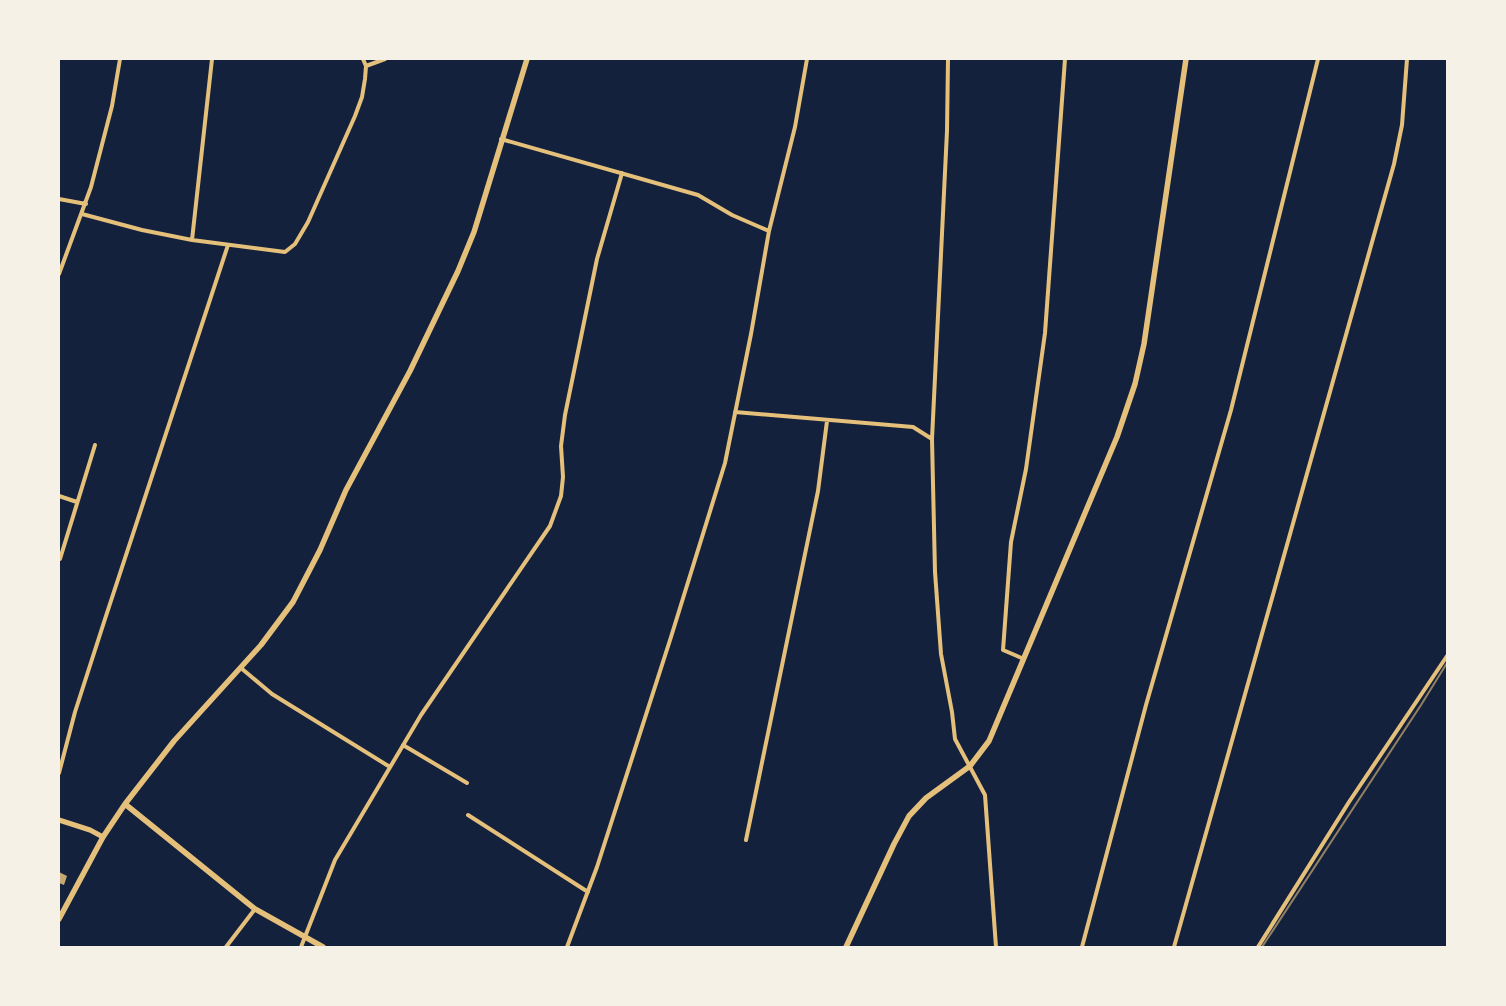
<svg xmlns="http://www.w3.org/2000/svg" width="1506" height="1006" viewBox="0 0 1506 1006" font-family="Georgia,serif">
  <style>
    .building { fill: #c6a872 }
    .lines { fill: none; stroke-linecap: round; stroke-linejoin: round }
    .minor { stroke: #e5c07b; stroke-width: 4 }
    .tertiary { stroke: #e5c07b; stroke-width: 5 }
    .secondary { stroke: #e5c07b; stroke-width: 5.5 }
    .rail { stroke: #918062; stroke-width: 2 }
  </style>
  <rect width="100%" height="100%" fill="#14213d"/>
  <path class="building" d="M59,872L67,876L64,885L59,883Z"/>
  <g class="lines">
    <path class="minor" d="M948,59L947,131L932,439L935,572L941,654L952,712L955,739L985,795L996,947
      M366,66L385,59
      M501,139L698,195L732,215L769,231
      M59,199L86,204
      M82,214L142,230L192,240L285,252L295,244L308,222L355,116L362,97L365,79L366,66L363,59
      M192,240L212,59
      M59,274L91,187L112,106L120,59
      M735,412L913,427L932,439
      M59,496L77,502
      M60,559L95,445
      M1024,659L1003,650L1011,542L1026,469L1045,333L1065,59
      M241,668L272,694L390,767
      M403,745L467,783
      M59,773L75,712L105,619L228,245
      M468,815L588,892
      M746,840L818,491L827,421
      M226,947L255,909
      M301,947L335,860L421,715L550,526L561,496L563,477L561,446L565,415L597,259L622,173
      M567,947L597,867L671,637L725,463L751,334L769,231L795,127L807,59
      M1082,947L1146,705L1231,410L1318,59
      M1174,947L1394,164L1402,125L1407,59
      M1258,947L1349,802L1447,656"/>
    <path class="tertiary" d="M59,820L90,830L103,837"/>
    <path class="secondary" d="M125,804L255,909L323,947
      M59,919L103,837L125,804L174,741L261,645L293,602L320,550L346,490L410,371L458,271L474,232L527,59
      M846,947L894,844L909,816L926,798L970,766L989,741L1117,437L1135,384L1144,344L1186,59"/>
    <path class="rail" d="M1262,947L1421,705L1447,663"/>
  </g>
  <rect width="1506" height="1006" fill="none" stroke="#f6f1e7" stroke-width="120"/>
</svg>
